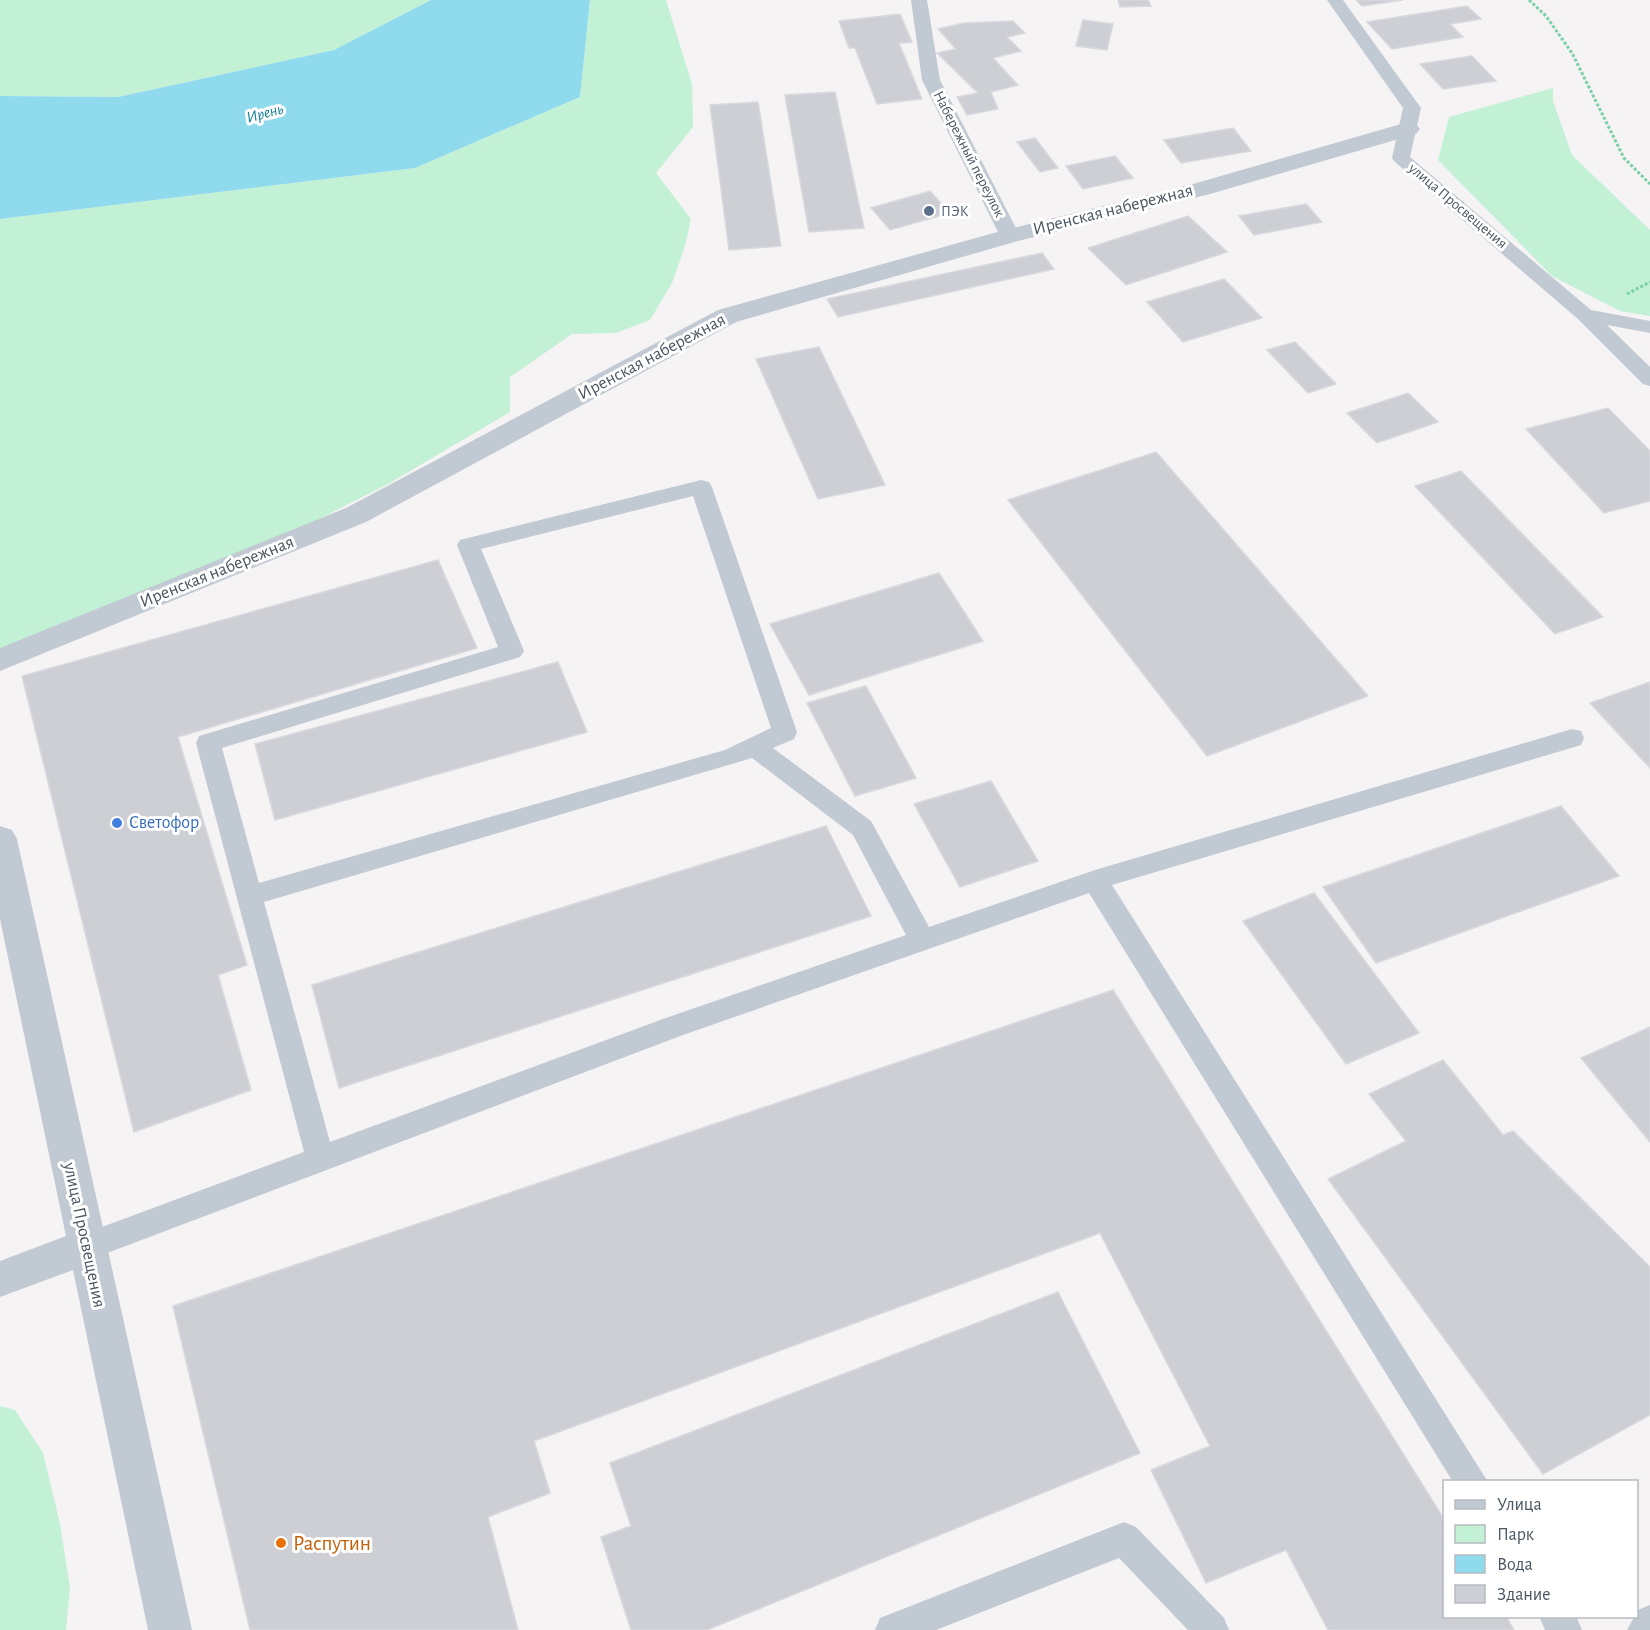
<svg xmlns="http://www.w3.org/2000/svg" width="1650" height="1630" viewBox="0 0 1650 1630" font-family="'Alegreya Sans',sans-serif">
  <style>
    .green { fill: #c3f1d5 }
    .water { fill: #90daee }
    .building { fill: #cdcfd5; stroke: #d7d9de; stroke-width: 1.5 }
    .lines { fill: none; stroke-linecap: round; stroke-linejoin: round }
    .path { stroke: #7ad0a6; stroke-width: 3; stroke-dasharray: 3 2; stroke-linecap: butt }
    .service { fill: #c1cad2; fill-rule: evenodd }
    .minor { fill: #c1cad2; fill-rule: evenodd }
    .service-dot { fill: #5c6f8a; stroke: #fff; stroke-width: 2 }
    .shop-dot { fill: #3f7fe0; stroke: #fff; stroke-width: 2 }
    .food-dot { fill: #e8710a; stroke: #fff; stroke-width: 2 }
    .labels { text-anchor: middle; dominant-baseline: central; stroke-width: 6; stroke-linejoin: round; paint-order: stroke }
    .far-street-label { font-size: 15px; fill: #4a5661; stroke: #fff }
    .far-service-label { font-size: 15px; fill: #4e5e75; stroke: #fff; text-anchor: start }
    .far-water-label { font-size: 16px; font-style: italic; fill: #0c7c9b; stroke: #fff }
    .street-label { font-size: 18px; fill: #4a5661; stroke: #fff }
    .shop-label { font-size: 18px; fill: #366cbe; stroke: #fff; text-anchor: start }
    .near-food-label { font-size: 21px; fill: #c56008; stroke: #fff; text-anchor: start }
  </style>
  <rect width="100%" height="100%" fill="#f5f3f3"/>
  <path class="green" d="M0,0H431L334,50L118,97L0,96Z
    M590,0H666L692,84L693,127L656,173L691,219L685,246L672,283L650,320L616,333L572,334L510,377V412L388,484L309,524L0,654V219L415,168L580,97Z
    M1553,88V101L1572,155L1650,230V316L1620,311L1552,276L1438,160L1449,117Z
    M0,1406L15,1410L43,1453L60,1524L70,1588L66,1630H0Z"/>
  <path class="water" d="M431,0H590L580,97L415,168L0,219V96L118,97L334,50Z"/>
  <path class="building" d="M1118,0H1148L1151,6L1120,7Z
    M1356,0H1403L1362,6Z
    M1467,6L1481,19L1450,24L1463,37L1392,49L1367,22Z
    M900,14L912,42L899,43L922,99L877,104L855,48H849L839,21Z
    M1083,20L1113,24L1107,50L1076,46Z
    M1013,21L1025,33L1007,37L1021,51L993,58L1018,85L991,92L998,109L967,115L957,97L978,93L937,53L956,49L938,29L964,23Z
    M1472,56L1496,81L1443,89L1420,64Z
    M835,92L864,228L809,232L785,95Z
    M758,102L781,246L729,250L710,105Z
    M1233,128L1251,151L1181,163L1164,140Z
    M1035,138L1058,168L1040,172L1017,142Z
    M1115,156L1133,178L1083,189L1066,166Z
    M930,191L950,213L890,230L871,208Z
    M1306,204L1322,222L1254,235L1239,216Z
    M1188,216L1227,252L1126,285L1088,248Z
    M1042,253L1054,269L838,317L827,299Z
    M1224,279L1262,318L1183,342L1147,302Z
    M1295,342L1336,384L1308,393L1267,350Z
    M819,347L885,485L818,499L756,359Z
    M1408,393L1438,422L1377,443L1347,413Z
    M1608,408L1650,451V501L1604,513L1526,429Z
    M1156,452L1368,696L1207,756L1008,500Z
    M1461,471L1603,617L1555,634L1415,486Z
    M438,560L477,648L178,737L247,965L218,975L251,1090L134,1132L22,676Z
    M939,573L983,641L809,695L770,624Z
    M558,662L587,732L275,820L255,744Z
    M1650,682V768L1590,703Z
    M866,686L916,778L855,796L807,703Z
    M991,781L1038,861L960,887L914,804Z
    M1561,806L1619,876L1376,963L1323,887Z
    M826,826L871,916L339,1088L312,985Z
    M1314,893L1419,1033L1346,1064L1243,921Z
    M1113,990L1444,1519V1616H1506L1514,1630H1328L1286,1550L1206,1583L1151,1470L1210,1446L1100,1233L534,1441L550,1493L488,1517L518,1630H250L173,1306Z
    M1650,1027V1142L1581,1058Z
    M1443,1060L1503,1135L1513,1131L1650,1267V1415L1543,1474L1328,1179L1406,1141L1369,1094Z
    M1058,1292L1140,1453L707,1630H631L601,1537L631,1526L610,1463Z"/>
  <g class="lines">
    <path class="path" d="M1529,0L1546,16L1572,53L1624,158L1650,184
      M1627,294L1650,282"/>
    <path class="service" d="M911,0H927L940,80L1020,236L1017,240L1010,242L1000,236L922,80Z
      M1327,0H1343L1421,108L1410,157L1591,310L1650,321V333L1607,325L1650,367V386L1643,384L1578,319L1395,162L1392,158L1403,108Z
      M701,480L709,482L712,487L797,732L794,739L773,748L871,821L929,927L1095,870L1572,729L1581,731L1584,738L1581,745L1112,885L1488,1482H1453L1089,893L683,1035L86,1261L75,1257L71,1247L75,1237L304,1152L196,743L199,736L498,647L457,545L460,540ZM693,496L771,728L725,750L259,883L222,748L520,657L524,651L481,549ZM752,758L853,835L906,935L663,1019L330,1142L264,902Z
      M1124,1522L1136,1527L1224,1618L1229,1630H1188L1119,1558L936,1630H875L880,1618Z
      M1650,1605V1630H1627L1638,1610Z
      M1539,1616H1576L1582,1630H1545Z"/>
    <path class="minor" d="M1408,122L1416,124L1420,129L1416,134L1210,194L1018,241L736,322L366,522L0,671V648L346,508L718,310L1001,231L1193,184Z
      M0,826L12,830L17,839L192,1630H148L73,1270L0,1297V1261L66,1236L0,919Z"/>
  </g>
  <circle class="service-dot" cx="929" cy="211" r="6"/>
  <circle class="shop-dot" cx="117" cy="823" r="6"/>
  <circle class="food-dot" cx="281" cy="1543" r="6"/>
  <g class="labels">
    <g class="far-street-label">
      <text transform="translate(969 154) rotate(63)">Набережный переулок</text>
      <text transform="translate(1458 206) rotate(40)">улица Просвещения</text>
    </g>
    <g class="far-service-label">
      <text x="941" y="211">ПЭК</text>
    </g>
    <g class="far-water-label">
      <text transform="translate(265 113) rotate(-15)">Ирень</text>
    </g>
    <g class="street-label">
      <text transform="translate(1113 210) rotate(-14)">Иренская набережная</text>
      <text transform="translate(652 357) rotate(-28)">Иренская набережная</text>
      <text transform="translate(217 572) rotate(-22)">Иренская набережная</text>
      <text transform="translate(84 1235) rotate(78)">улица Просвещения</text>
    </g>
    <g class="shop-label">
      <text x="129" y="823">Светофор</text>
    </g>
    <g class="near-food-label">
      <text x="293" y="1543">Распутин</text>
    </g>
  </g>
  <rect x="1443" y="1480" width="195" height="138" fill="#ffffff" stroke="#b7bbc0" stroke-width="1.5"/>
  <rect x="1455" y="1500" width="30" height="9" fill="#c1cad2" stroke="#b7bbc0" stroke-width="1.5"/>
  <text x="1497" y="1510" font-size="18" fill="#4a5661">Улица</text>
  <rect x="1455" y="1525" width="30" height="18" fill="#c3f1d5" stroke="#b7bbc0" stroke-width="1.5"/>
  <text x="1497" y="1540" font-size="18" fill="#4a5661">Парк</text>
  <rect x="1455" y="1555" width="30" height="18" fill="#90daee" stroke="#b7bbc0" stroke-width="1.5"/>
  <text x="1497" y="1570" font-size="18" fill="#4a5661">Вода</text>
  <rect x="1455" y="1585" width="30" height="18" fill="#cdcfd5" stroke="#b7bbc0" stroke-width="1.5"/>
  <text x="1497" y="1600" font-size="18" fill="#4a5661">Здание</text>
</svg>
